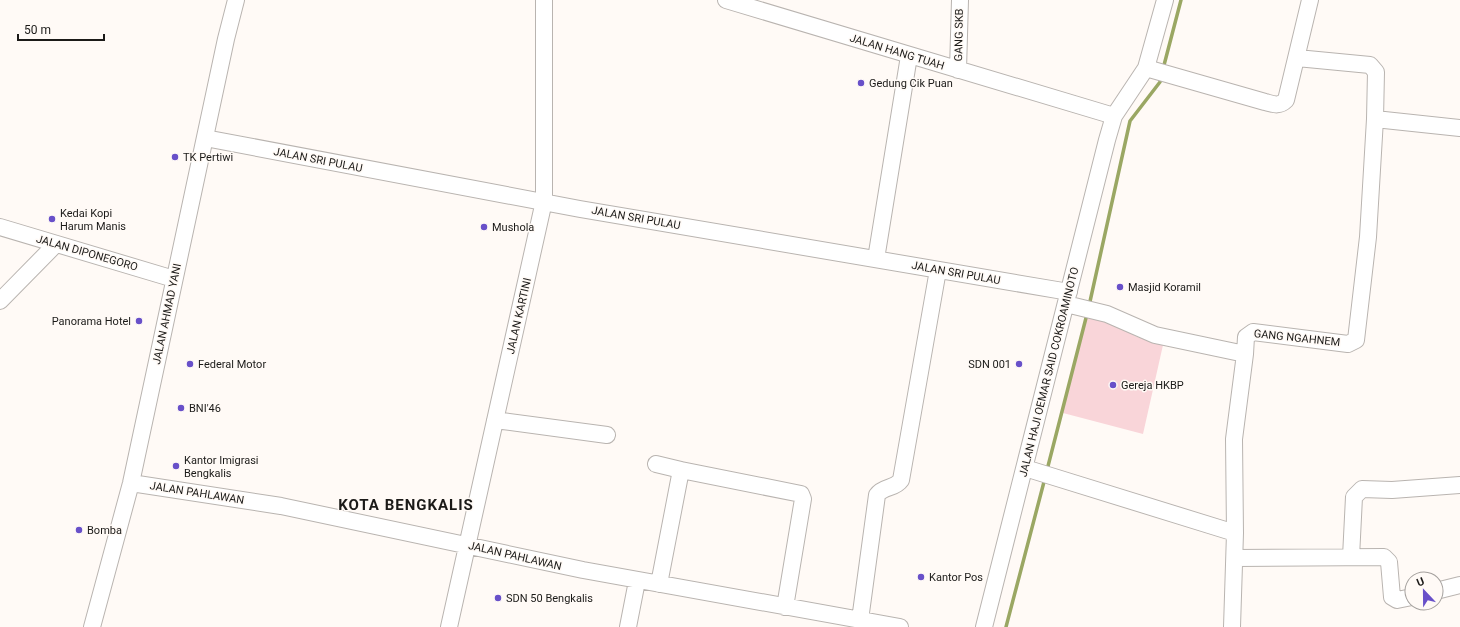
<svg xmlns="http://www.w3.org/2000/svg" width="1460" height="627" viewBox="0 0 1460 627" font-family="Roboto,sans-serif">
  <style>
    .green { fill: #f9d5d9 }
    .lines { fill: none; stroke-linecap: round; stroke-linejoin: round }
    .stream { stroke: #9aa763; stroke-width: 3.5 }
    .minor-casing { stroke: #b9b4b0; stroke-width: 18 }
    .minor { stroke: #fff; stroke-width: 16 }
    .poi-dot { fill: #6850c9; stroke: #fffaf6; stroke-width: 1.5 }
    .labels { text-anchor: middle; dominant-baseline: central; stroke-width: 3; stroke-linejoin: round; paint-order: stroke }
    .street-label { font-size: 11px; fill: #1b1a18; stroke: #fffaf6 }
    .poi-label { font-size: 11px; fill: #1b1a18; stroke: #fffaf6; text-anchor: start }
    .district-label { font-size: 15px; font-weight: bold; letter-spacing: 1px; fill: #1b1a18; stroke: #fffaf6 }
  </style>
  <rect width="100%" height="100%" fill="#fffaf6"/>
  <path class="green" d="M1086,314L1108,317L1135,336L1163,345L1143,434L1063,413Z"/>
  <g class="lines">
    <path class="stream" d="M1163,69L1181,0
      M1089,306L1130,121L1160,82L1161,77
      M1047,470L1087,314
      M1006,627L1045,478"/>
    <defs>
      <path id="minor" d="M726,0L1114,116
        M1297,58L1370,65L1376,72L1375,119
        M1146,68L1265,102C1273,104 1279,107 1286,100L1310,0
        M958,70L960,0
        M205,138L580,209L1069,292
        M0,227L174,279
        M876,259L909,56
        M0,301L56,244
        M1066,304L1107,314L1155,335L1245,354
        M495,420L607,435
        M656,464L681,470
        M1025,468L1235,533
        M131,483L281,506L583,570L900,627
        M1351,557L1354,497L1362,489L1392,490L1460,485
        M1235,558L1384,557L1389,562L1392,597L1397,600L1412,597
        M659,584L681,470L801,494L803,499L785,607
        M1436,591L1460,585
        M860,620L877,495C883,486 895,489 901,480L938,270
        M92,627L131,483L226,39L236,0
        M449,627L544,201V0
        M628,627L637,581
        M984,627L1107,140L1114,116L1146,68L1165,0
        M1232,627L1235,533L1234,439L1245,354L1246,337L1253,332L1348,344L1356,340L1368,237L1375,119L1460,128"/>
    </defs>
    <use href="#minor" class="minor-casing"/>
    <use href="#minor" class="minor"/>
  </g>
  <g class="poi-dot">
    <circle cx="861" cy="83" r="4"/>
    <circle cx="175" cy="157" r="4"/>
    <circle cx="52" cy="219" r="4"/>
    <circle cx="484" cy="227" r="4"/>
    <circle cx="1120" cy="287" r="4"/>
    <circle cx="139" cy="321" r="4"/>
    <circle cx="190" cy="364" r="4"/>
    <circle cx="1019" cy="364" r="4"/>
    <circle cx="1113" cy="385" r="4"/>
    <circle cx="181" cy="408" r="4"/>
    <circle cx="176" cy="466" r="4"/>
    <circle cx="79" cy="530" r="4"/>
    <circle cx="921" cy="577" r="4"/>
    <circle cx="498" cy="598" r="4"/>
  </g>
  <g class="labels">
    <g class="street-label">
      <text transform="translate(959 35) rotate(-89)">GANG SKB</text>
      <text transform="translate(897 52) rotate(17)">JALAN HANG TUAH</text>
      <text transform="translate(318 160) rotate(11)">JALAN SRI PULAU</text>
      <text transform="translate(636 218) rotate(10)">JALAN SRI PULAU</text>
      <text transform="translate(87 253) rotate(16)">JALAN DIPONEGORO</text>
      <text transform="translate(956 273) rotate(10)">JALAN SRI PULAU</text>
      <text transform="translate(167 314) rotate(-78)">JALAN AHMAD YANI</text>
      <text transform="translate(519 316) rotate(-77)">JALAN KARTINI</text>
      <text transform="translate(1297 338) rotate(6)">GANG NGAHNEM</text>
      <text transform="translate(1049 372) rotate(-76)">JALAN HAJI OEMAR SAID COKROAMINOTO</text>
      <text transform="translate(197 493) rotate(9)">JALAN PAHLAWAN</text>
      <text transform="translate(515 556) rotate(13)">JALAN PAHLAWAN</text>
    </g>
    <g class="poi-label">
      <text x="869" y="83">Gedung Cik Puan</text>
      <text x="183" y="157">TK Pertiwi</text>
      <text x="60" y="213">Kedai Kopi<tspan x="60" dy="13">Harum Manis</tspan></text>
      <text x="492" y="227">Mushola</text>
      <text x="1128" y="287">Masjid Koramil</text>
      <text x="131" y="321" text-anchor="end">Panorama Hotel</text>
      <text x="198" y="364">Federal Motor</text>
      <text x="1011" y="364" text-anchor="end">SDN 001</text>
      <text x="1121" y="385">Gereja HKBP</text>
      <text x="189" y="408">BNI'46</text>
      <text x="184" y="460">Kantor Imigrasi<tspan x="184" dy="13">Bengkalis</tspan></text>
      <text x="87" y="530">Bomba</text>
      <text x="929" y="577">Kantor Pos</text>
      <text x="506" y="598">SDN 50 Bengkalis</text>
    </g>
    <g class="district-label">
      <text x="406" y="505">KOTA BENGKALIS</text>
    </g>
  </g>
  <g transform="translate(1424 591) rotate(338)"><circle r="19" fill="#fffaf6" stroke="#a4a09d"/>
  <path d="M0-3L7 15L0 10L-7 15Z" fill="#6850c9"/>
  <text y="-6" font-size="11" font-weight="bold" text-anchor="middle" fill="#1b1a18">U</text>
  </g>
  <path d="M18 34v6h86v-6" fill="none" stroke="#1b1a18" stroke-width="2"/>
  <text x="24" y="34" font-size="12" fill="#1b1a18" stroke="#fffaf6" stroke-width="3" paint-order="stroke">50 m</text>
</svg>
